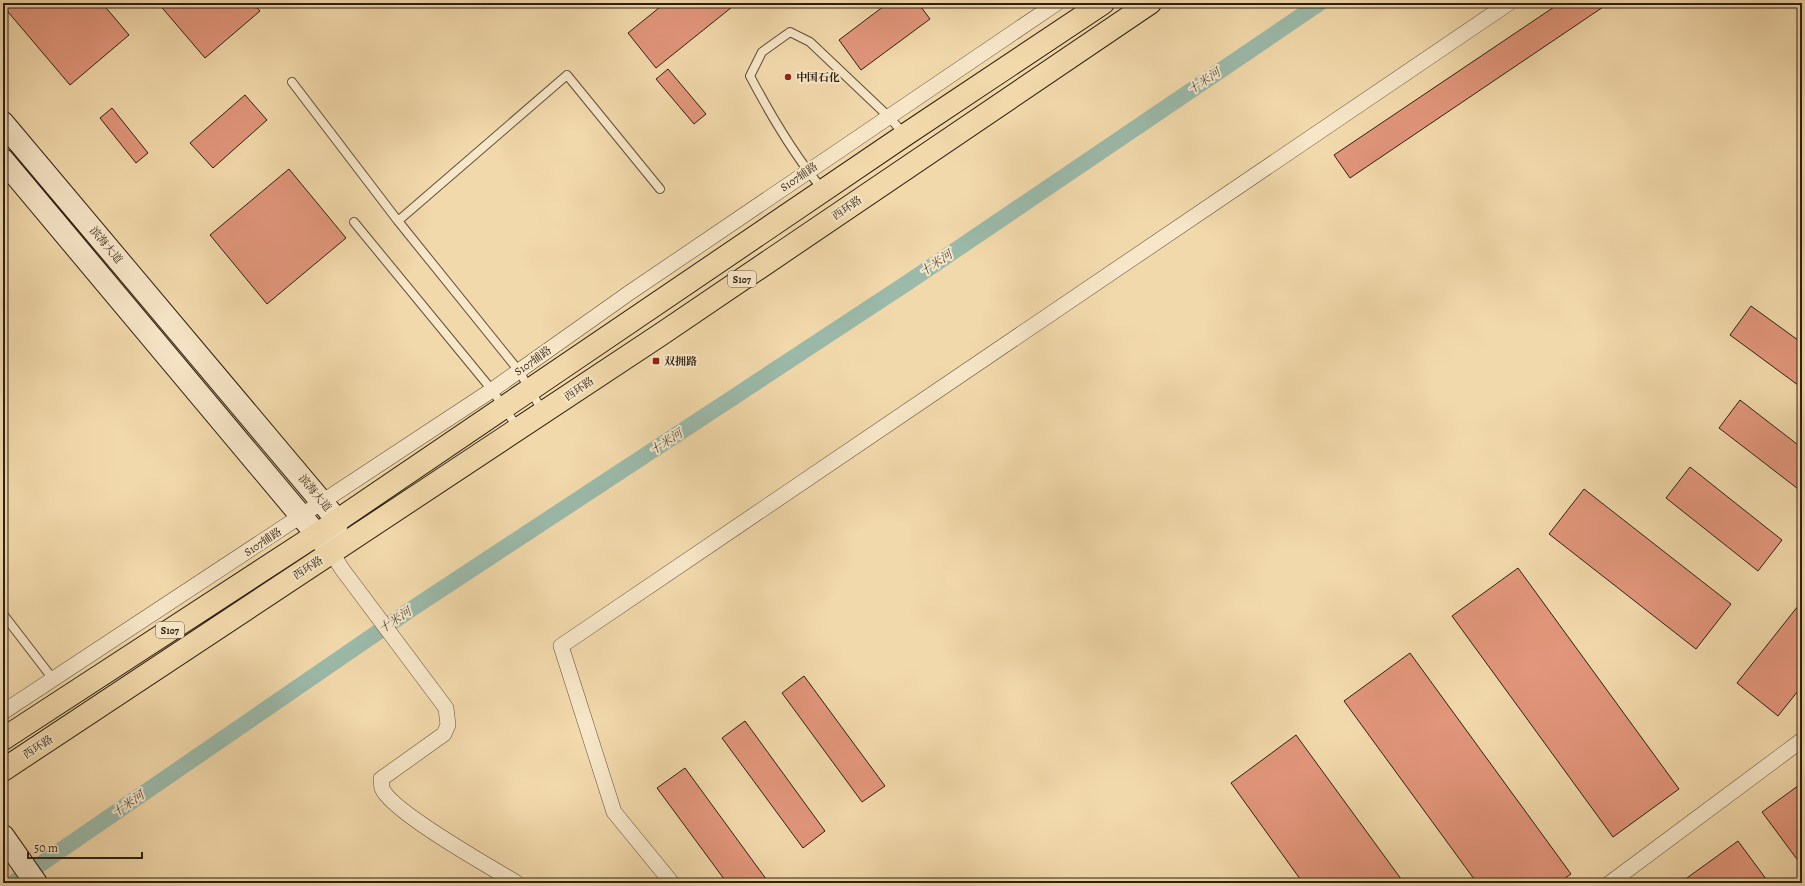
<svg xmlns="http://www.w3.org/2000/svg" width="1805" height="886" viewBox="0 0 1805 886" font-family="Alegreya,'Noto Serif SC',serif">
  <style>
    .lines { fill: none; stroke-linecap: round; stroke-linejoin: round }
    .canal { stroke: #9bbaaa; stroke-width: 16 }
    .building { fill: #e2967b; stroke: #2d1f0f }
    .lane-casing { stroke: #5e4e36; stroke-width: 10 }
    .street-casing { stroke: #5e4e36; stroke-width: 16 }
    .secondary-casing { stroke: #2d1f0f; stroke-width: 24 }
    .highway-casing { stroke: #2d1f0f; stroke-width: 24 }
    .lane { stroke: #f7e6c8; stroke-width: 8 }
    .street { stroke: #f7e6c8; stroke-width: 15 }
    .secondary { stroke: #f7e6c8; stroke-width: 22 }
    .highway { stroke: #f2d9ab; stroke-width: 22 }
    .poi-dot { fill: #8f2418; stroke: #f7e6c8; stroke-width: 1.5 }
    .labels { text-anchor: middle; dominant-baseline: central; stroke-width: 4; stroke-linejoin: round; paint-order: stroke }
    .shield { fill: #f7e6c8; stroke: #6a5b46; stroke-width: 1 }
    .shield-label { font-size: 10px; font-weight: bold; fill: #2d1f0f }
    .poi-label { font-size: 11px; font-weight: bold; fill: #2d1f0f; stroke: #f7e6c8; text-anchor: start }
    .street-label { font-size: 11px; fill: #2d1f0f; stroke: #f7e6c8 }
    .water-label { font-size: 12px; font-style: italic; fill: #4e4e3e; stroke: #f7e6c8 }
  </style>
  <rect width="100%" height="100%" fill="#f2d9ab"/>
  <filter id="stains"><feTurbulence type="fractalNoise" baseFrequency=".005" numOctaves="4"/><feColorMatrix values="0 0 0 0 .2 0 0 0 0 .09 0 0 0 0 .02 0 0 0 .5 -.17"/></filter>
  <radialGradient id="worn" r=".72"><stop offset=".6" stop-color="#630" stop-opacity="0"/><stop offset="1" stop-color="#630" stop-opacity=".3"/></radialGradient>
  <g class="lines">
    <path class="canal" d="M13,883L413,608L910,281L1320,3"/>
  </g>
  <path class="building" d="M3,3H102L129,35L70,85L3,6Z
    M158,3H253L260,11L205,58Z
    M665,3H737L656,68L628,33Z
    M888,3H918L930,19L861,70L839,40Z
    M1560,3H1609L1350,178L1334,155Z
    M668,69L706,114L694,124L656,79Z
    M245,95L267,120L213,168L190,143Z
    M112,108L148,153L136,163L100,118Z
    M289,169L346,238L267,304L210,235Z
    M1751,306L1802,343V388L1730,335Z
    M1740,400L1802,448V492L1719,428Z
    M1690,467L1782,540L1758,571L1666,498Z
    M1584,489L1731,604L1696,649L1549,534Z
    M1518,568L1679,789L1613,837L1452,616Z
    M1802,601V686L1778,716L1737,683Z
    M1410,653L1571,874L1558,883H1477L1344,701Z
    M804,676L885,786L862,802L782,693Z
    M745,721L825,831L803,848L722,738Z
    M1296,735L1404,883H1303L1231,783Z
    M685,768L769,883H727L657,788Z
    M1802,783V866L1762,812Z
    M1738,841L1769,883H1680Z"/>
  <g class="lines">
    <defs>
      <path id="lane" d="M292,82L398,221L519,371L543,412
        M823,190C794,155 771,116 750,76L762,52L790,32L810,42L889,117L904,134
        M398,221L567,75L660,189
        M354,222L492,390L518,428
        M3,614L53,679"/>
      <path id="street" d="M332,553L342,569L446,708L448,725L444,734L381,779C382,782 381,786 382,788C390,811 492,868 517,883
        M3,712L492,390L629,293L1057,3
        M672,883L614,812L561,646L1509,3
        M1610,883L1802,740"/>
      <path id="secondary" d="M3,123L337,520L332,553
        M3,160L328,548
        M3,836L36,883"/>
      <path id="highway" d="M3,739L316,535L905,135L1103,3
        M3,770L660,335L1150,3"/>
    </defs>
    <use href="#lane" class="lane-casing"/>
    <use href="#street" class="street-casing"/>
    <use href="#secondary" class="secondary-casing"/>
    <use href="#highway" class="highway-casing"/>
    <use href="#lane" class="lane"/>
    <use href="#street" class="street"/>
    <use href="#secondary" class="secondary"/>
    <use href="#highway" class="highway"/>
  </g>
  <g class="poi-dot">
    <circle cx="788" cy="77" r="4"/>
    <rect x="652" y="357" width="8" height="8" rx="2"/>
  </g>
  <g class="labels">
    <g class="shield">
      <rect x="728" y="271" width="28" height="16" rx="3"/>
      <rect x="156" y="622" width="28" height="16" rx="3"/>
    </g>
    <g class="shield-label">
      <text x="742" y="279">S107</text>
      <text x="170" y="630">S107</text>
    </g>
    <g class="poi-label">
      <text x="796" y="77">中国石化</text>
      <text x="664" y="361">双拥路</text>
    </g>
    <g class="street-label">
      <text transform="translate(799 177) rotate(-34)">S107辅路</text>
      <text transform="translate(847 208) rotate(-34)">西环路</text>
      <text transform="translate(106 245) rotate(50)">滨海大道</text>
      <text transform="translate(533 361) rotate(-35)">S107辅路</text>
      <text transform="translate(579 389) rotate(-34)">西环路</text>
      <text transform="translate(315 493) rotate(50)">滨海大道</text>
      <text transform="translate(263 542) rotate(-33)">S107辅路</text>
      <text transform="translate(308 568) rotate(-33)">西环路</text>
      <text transform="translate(38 747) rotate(-33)">西环路</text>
    </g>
    <g class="water-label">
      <text transform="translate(1204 81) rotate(-34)">十米河</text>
      <text transform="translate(936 263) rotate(-34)">十米河</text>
      <text transform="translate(666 442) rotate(-33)">十米河</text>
      <text transform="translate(395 620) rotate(-34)">十米河</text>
      <text transform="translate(128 804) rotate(-35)">十米河</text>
    </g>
  </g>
  <rect width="1805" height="886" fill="none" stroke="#f2d9ab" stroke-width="16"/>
  <rect x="4" y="4" width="1797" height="878" fill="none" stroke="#2d1f0f" stroke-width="2"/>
  <rect x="8" y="8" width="1789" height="870" fill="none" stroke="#2d1f0f"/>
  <path d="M28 852v6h114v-6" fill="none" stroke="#2d1f0f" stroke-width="2"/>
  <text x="34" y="852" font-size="12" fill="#2d1f0f" stroke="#f7e6c8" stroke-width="3" paint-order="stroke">50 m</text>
  <rect width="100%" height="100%" filter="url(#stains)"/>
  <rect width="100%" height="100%" fill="url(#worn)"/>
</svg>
